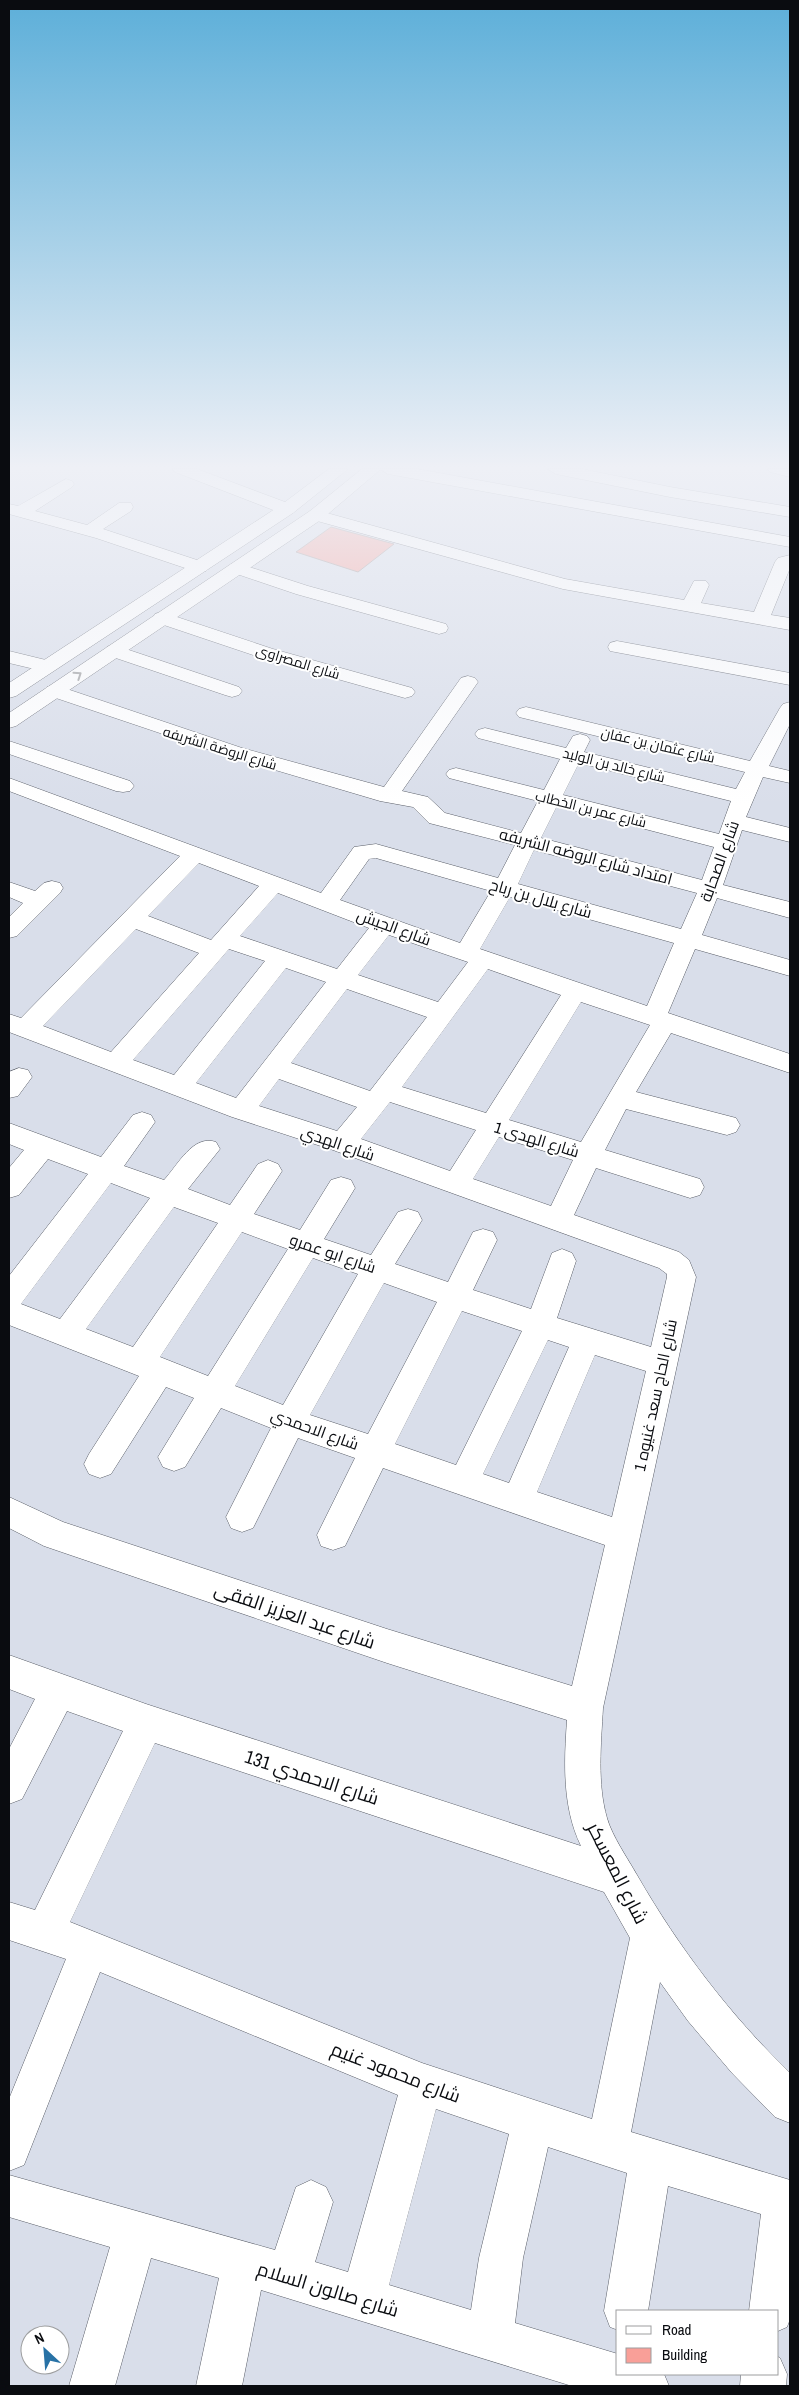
<svg xmlns="http://www.w3.org/2000/svg" width="799" height="2395" viewBox="0 0 799 2395" font-family="'Archivo Narrow',Cairo,sans-serif">
  <style>
    .building { fill: #f99f98; stroke: #a39594 }
    .lines { fill: none; stroke-linecap: round; stroke-linejoin: round }
    .minor-casing { stroke: #5a5e68; stroke-width: 1 }
    .major-casing { stroke: #5a5e68; stroke-width: 1 }
    .minor { fill: #fff; fill-rule: evenodd }
    .major { fill: #fff; fill-rule: evenodd }
    .oneway { stroke: #9d9e9f }
    .labels { text-anchor: middle; dominant-baseline: central; stroke-width: 4; stroke-linejoin: round; paint-order: stroke }
    .far-street-label { font-size: 14px; fill: #0a0c10; stroke: #fff }
    .street-label { font-size: 16px; fill: #0a0c10; stroke: #fff }
    .near-street-label { font-size: 19px; fill: #0a0c10; stroke: #fff }
  </style>
  <rect width="100%" height="100%" fill="#d9deea"/>
  <path class="building" d="M331,527L394,544L358,572L296,552Z"/>
  <g class="lines">
    <defs>
      <path id="minor" d="M173,469H197L293,505L295,509L293,513H281L175,472Z
        M380,469H417L790,537V547L388,474Z
        M548,469H582L670,487L790,507V517L670,497L556,474Z
        M768,469H790V477L770,472Z
        M66,479L72,481L74,484L72,487L35,511L87,525L119,503H131L133,507L131,511L103,529L206,563L209,567L206,571H194L96,538L9,514V504L18,506Z
        M316,510L565,579L684,600L694,581H706L709,585L701,603L754,612L775,562L778,558L790,555V568L771,615L790,618V630L563,589L310,519L308,515L310,511Z
        M237,563L308,586L446,624L448,628L446,632L439,634L296,594L231,572L228,568L231,564Z
        M162,612L273,649L412,688L415,692L412,696L405,698L259,657L155,622L153,618L155,614Z
        M617,641L790,673V685L610,651L608,647L610,643Z
        M114,645L239,687L242,691L239,695L232,697L225,695L107,655L105,651L107,647Z
        M9,651L54,662L57,666L54,670L47,672L9,663Z
        M468,676L475,678L478,682L402,791L428,797L445,813L521,833L538,801L449,778L446,774L449,770L456,768L544,790L560,759L478,738L475,734L478,730L485,728L566,748L573,736L580,734L587,736L590,740L584,752L736,789L745,772L519,717L516,713L519,709L526,707L750,761L780,708L783,704L790,702V724L769,766L790,771V783L763,777L746,817L790,828V842L742,830L723,885L790,902V918L717,898L702,935L790,960V976L695,949L668,1013L790,1054V1073L671,1033L636,1092L736,1118L740,1125L736,1132L727,1135L626,1109L605,1150L700,1179L704,1187L700,1195L690,1198L596,1168L574,1215L679,1252L689,1260L696,1277L603,1708C601,1743 597,1784 607,1818C612,1836 628,1859 637,1875C679,1948 730,2015 790,2073V2123L775,2117L732,2073L688,2021L660,1982L631,2132L790,2180V2319L787,2327L778,2331V2311H749L761,2214L668,2186L648,2311H618V2330L610,2327L604,2311L627,2173L548,2147L523,2258L515,2323L618,2354V2374H664L669,2386H572L261,2290L242,2386H196L219,2278L151,2258L115,2386H69L110,2247L9,2217V2175L275,2250L296,2187L311,2180L326,2187L333,2202L315,2262L348,2272L398,2095L100,1972L24,2165L9,2171V2099L66,1959L9,1940V1902L35,1910L123,1731L67,1711L22,1799L9,1804V1749L35,1699L9,1689V1655L146,1704L581,1846C562,1807 564,1762 567,1720L387,1663L44,1546L9,1528V1497L63,1522L387,1629L572,1686L605,1545L383,1468L345,1546L333,1550L321,1546L317,1535L355,1458L298,1438L253,1528L242,1532L231,1528L226,1517L271,1428L221,1408L185,1467L174,1471L163,1467L158,1457L194,1398L166,1387L111,1474L100,1478L89,1474L84,1464L89,1454L139,1376L9,1325V1276L88,1174L48,1159L19,1195L9,1198V1168L24,1150L9,1144V1123L101,1157L133,1115L142,1112L151,1115L155,1122L124,1166L164,1180C178,1165 193,1134 216,1142L220,1149L188,1189L230,1205L258,1164L268,1160L278,1164L282,1171L254,1214L300,1230L331,1180L341,1177L351,1180L355,1188L324,1239L371,1255L398,1212L408,1209L418,1212L422,1220L395,1264L448,1282L473,1232L483,1229L493,1232L497,1240L473,1290L531,1309L552,1253L562,1249L572,1253L576,1261L557,1318L651,1347L667,1277V1274L659,1268L333,1150L232,1117L9,1032V1014L21,1018L180,856L9,791V778L321,893L354,847L376,844L498,878L515,845L429,823L413,807L380,801L228,756L47,695L44,691L47,687L54,685L61,687L242,748L384,787L461,678ZM579,763L731,801L719,834L563,795ZM557,806L714,847L702,880L541,838ZM534,850L697,893L681,929L518,884ZM376,858L491,891L460,943L340,900L369,859ZM199,863L259,886L211,940L148,916ZM278,893L369,928L337,969L240,936ZM510,897L674,943L647,1006L480,949ZM136,929L199,953L111,1052L43,1026ZM389,935L468,962L438,1002L358,975ZM229,949L265,961L174,1075L133,1060ZM286,968L326,982L236,1098L196,1083ZM488,969L561,995L486,1113L402,1087ZM347,989L427,1017L370,1091L291,1063ZM581,1002L650,1025L581,1142L509,1120ZM279,1079L357,1107L337,1131L259,1106ZM390,1102L476,1130L450,1171L361,1139ZM499,1137L573,1160L551,1206L473,1179ZM111,1183L150,1198L60,1319L21,1304ZM174,1207L218,1223L133,1347L86,1329ZM242,1232L288,1249L208,1376L160,1357ZM313,1258L358,1274L283,1405L235,1386ZM384,1283L437,1302L368,1434L310,1415ZM462,1311L522,1331L456,1465L395,1444ZM548,1340L569,1347L509,1483L483,1474ZM595,1355L646,1371L612,1517L537,1492ZM155,1743L604,1892L630,1938L592,2119L422,2063L70,1922ZM436,2109L509,2134L479,2258L471,2310L389,2285Z
        M9,741L130,781L134,786L130,791L123,792L116,791L9,754Z
        M52,881L60,883L63,888L60,893L17,936L9,938V917L23,903L9,897V882L35,891L44,883Z
        M19,1068L28,1070L32,1077L18,1096L9,1098V1072Z
        M778,2357L780,2358L787,2374L786,2386H740L741,2374H778Z"/>
      <path id="major" d="M329,469H348L293,513L16,696L9,698V683L281,505Z
        M362,469H381L322,519L16,726L9,728V713L310,511Z"/>
    </defs>
    <use href="#minor" class="minor-casing"/>
    <use href="#major" class="major-casing"/>
    <use href="#minor" class="minor"/>
    <use href="#major" class="major"/>
  </g>
  <defs><path id="oneway-chevron" d="M-2-3.5L2.5 0L-2 3.5" fill="none" stroke-width="1.6" stroke-linecap="round" stroke-linejoin="round" transform="scale(1.25)"/></defs>
  <use class="oneway" href="#oneway-chevron" transform="translate(78 675) rotate(-34)"/>
  <linearGradient id="sky" x2="0" y2="1"><stop stop-color="#5dafd9"/><stop offset="0.58" stop-color="#eef0f6"/><stop offset="1" stop-color="#eef0f6" stop-opacity="0"/></linearGradient>
  <rect width="799" height="805" fill="url(#sky)"/>
  <g class="labels">
    <g class="far-street-label">
      <text transform="translate(298 662) rotate(17)">شارع المصراوى</text>
      <text transform="translate(658 745) rotate(13)">شارع عثمان بن عفان</text>
      <text transform="translate(220 748) rotate(17)">شارع الروضة الشريفه</text>
      <text transform="translate(614 765) rotate(14)">شارع خالد بن الوليد</text>
      <text transform="translate(591 809) rotate(14)">شارع عمر بن الخطاب</text>
    </g>
    <g class="street-label">
      <text transform="translate(586 856) rotate(15)">امتداد شارع الروضه الشريفه</text>
      <text transform="translate(719 861) rotate(-70)">شارع الصحابة</text>
      <text transform="translate(541 898) rotate(16)">شارع بلال بن رباح</text>
      <text transform="translate(394 927) rotate(20)">شارع الجيش</text>
      <text transform="translate(537 1139) rotate(17)">شارع الهدى 1</text>
      <text transform="translate(338 1143) rotate(19)">شارع الهدي</text>
      <text transform="translate(333 1253) rotate(19)">شارع ابو عمرو</text>
      <text transform="translate(655 1395) rotate(-78)">شارع الحاج سعد غنيوه 1</text>
      <text transform="translate(315 1429) rotate(20)">شارع الاحمدي</text>
    </g>
    <g class="near-street-label">
      <text transform="translate(295 1615) rotate(19)">شارع عبد العزيز الفقى</text>
      <text transform="translate(312 1777) rotate(18)">شارع الاحمدي 131</text>
      <text transform="translate(618 1873) rotate(63)">شارع المعسكر</text>
      <text transform="translate(396 2072) rotate(21)">شارع محمود غنيم</text>
      <text transform="translate(328 2289) rotate(17)">شارع صالون السلام</text>
    </g>
  </g>
  <rect width="799" height="2395" fill="none" stroke="#0a0c10" stroke-width="20"/>
  <rect x="616" y="2310" width="162" height="65" fill="#ffffff" stroke="#9d9e9f"/>
  <rect x="626" y="2326" width="25" height="8" fill="#ffffff" stroke="#9d9e9f"/>
  <text x="662" y="2335" font-size="15" fill="#0a0c10">Road</text>
  <rect x="626" y="2348" width="25" height="15" fill="#f99f98" stroke="#9d9e9f"/>
  <text x="662" y="2360" font-size="15" fill="#0a0c10">Building</text>
  <g transform="translate(45 2350) rotate(334)"><circle r="24" fill="#ffffff" stroke="#9d9e9f"/>
  <path d="M0-4L9 19L0 12L-9 19Z" fill="#2872a6"/>
  <text y="-8" font-size="14" font-weight="bold" text-anchor="middle" fill="#0a0c10">N</text>
  </g>
</svg>
